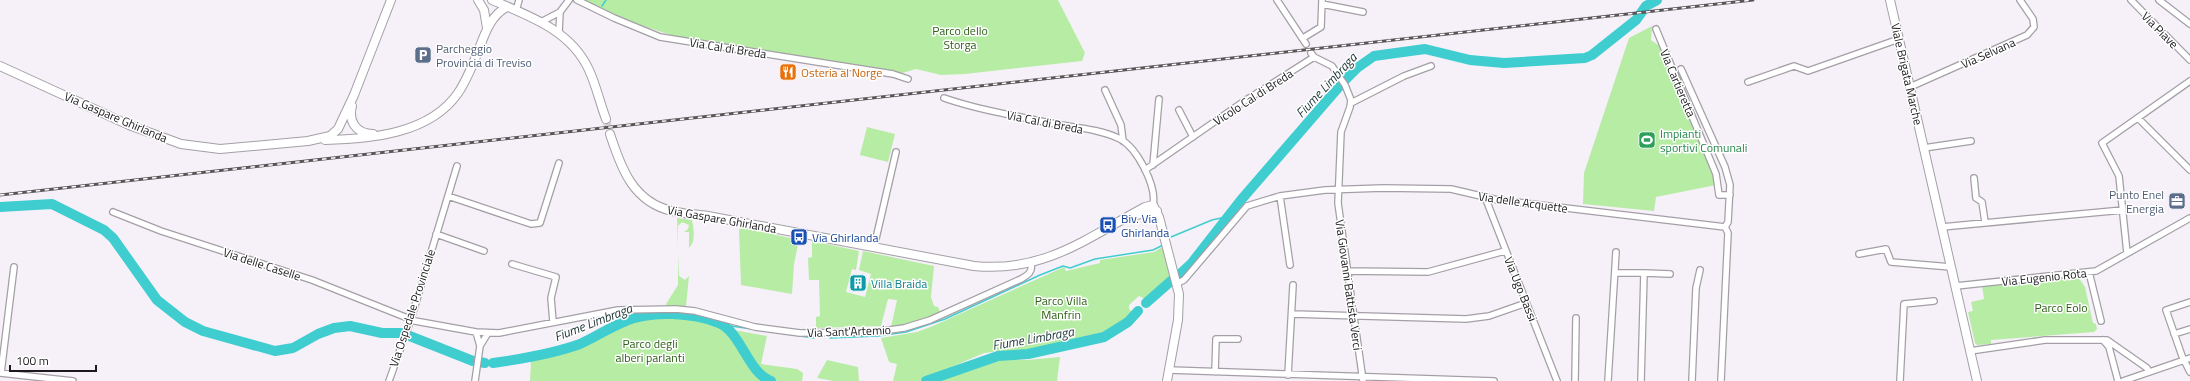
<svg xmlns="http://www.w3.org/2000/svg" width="2190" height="381" viewBox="0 0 2190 381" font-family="'Titillium Web',sans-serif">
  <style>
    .green { fill: #b7eca5 }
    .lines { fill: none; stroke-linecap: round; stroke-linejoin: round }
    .stream { stroke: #40cdd0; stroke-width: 1.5 }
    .river { stroke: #40cdd0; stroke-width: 10 }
    .secondary-tunnel { stroke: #d5d1d7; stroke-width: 8; stroke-dasharray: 8 4; stroke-linecap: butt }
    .street-casing { stroke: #a49fa6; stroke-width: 8 }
    .secondary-casing { stroke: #a49fa6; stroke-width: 10 }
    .street { stroke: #fff; stroke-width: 5.5 }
    .secondary { stroke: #fff; stroke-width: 8 }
    .rail-casing { stroke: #585559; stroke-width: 3 }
    .rail { stroke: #fff; stroke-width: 1.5; stroke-dasharray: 4.5; stroke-linecap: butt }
    .labels { text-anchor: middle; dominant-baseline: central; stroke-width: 3; stroke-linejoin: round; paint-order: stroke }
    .park-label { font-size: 12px; fill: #2b5e14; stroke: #fff }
    .street-label { font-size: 12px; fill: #1b191c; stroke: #fff }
    .service-label { font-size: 12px; fill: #4e5e75; stroke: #fff; text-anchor: start }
    .food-label { font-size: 12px; fill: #c56008; stroke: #fff; text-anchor: start }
    .leisure-label { font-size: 12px; fill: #27864d; stroke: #fff; text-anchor: start }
    .transit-label { font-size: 12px; fill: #164399; stroke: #fff; text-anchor: start }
    .culture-label { font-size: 12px; fill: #0d838f; stroke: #fff; text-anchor: start }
    .water-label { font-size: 13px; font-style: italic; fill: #1b3333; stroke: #fff }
  </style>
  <rect width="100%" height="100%" fill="#f6f1f8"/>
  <path class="green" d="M584,0H1058L1085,53L1082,61L965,74L941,75L916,69L899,74L887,70L677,37L634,23Z
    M1652,26L1651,40L1660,46L1717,183L1716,185L1656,197L1654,211L1583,204L1584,173L1629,38Z
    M867,127L895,134L888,162L860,155Z
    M677,218L692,220C693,226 697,243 688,248H684H689V232H684L688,229L689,225L682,222L678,226V249Z
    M741,227L799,240L794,264L792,294L741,285L739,230Z
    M812,241L859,251L856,270L852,269L846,292L865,297L871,274L859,270L863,251L934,266L931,297L934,306L938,307L941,314L902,326L891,327L897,300L888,299L881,326L816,328V317L820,316L819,280H809L808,258L812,257Z
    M1164,246L1173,275L1170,276V280L1145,299L1139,296L1129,305V309L1133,313L1110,332L1035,351L1018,353L1001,351L984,353L919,381H893L897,364L889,362L881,338L917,332L933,326L1064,267L1066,271L1100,263V260L1154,252Z
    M678,255L679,276L685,280L689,276L686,306L667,307L666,304L678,285Z
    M2079,278L2085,287L2093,323L2096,324L2097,329L2094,332L1991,340V344L1977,345L1975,343L1968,312L1973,311L1971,302L1984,299L1982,286Z
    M643,317L695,320L723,328L767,336L761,364L797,369L803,373L802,381H530L531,361L580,345L622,324Z
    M1060,357L1057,381H931L1007,358L1027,360Z
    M827,360L858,367L859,381H834L817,378Z"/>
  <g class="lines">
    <path class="stream" d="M602,6L606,0
      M1171,237L1212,220L1230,216
      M724,325L814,338
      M830,338L878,336L906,332L945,319L1040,275L1063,266L1070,268L1095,259L1153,250L1163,245"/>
    <path class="river" d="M0,207L52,204L104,230L113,238L157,300L185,322L203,331L275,351L293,348L318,334L334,328L350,326L382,333H402L473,361L485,363
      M1178,276L1191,264L1241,200L1344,81L1357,68L1374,56L1425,49L1470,60L1504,63L1585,58L1592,55L1636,20L1646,6L1657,0
      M1146,303L1171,281
      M493,363C522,359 552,354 580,344C596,337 610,327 626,321C652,310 693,313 719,323C741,332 748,373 771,381
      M926,381L998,356L1028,354L1104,337L1128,322L1138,311"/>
    <path class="secondary-tunnel" d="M606,119L610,134"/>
    <defs>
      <path id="street" d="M577,0L614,18L660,37L893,74L908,79
        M1277,0L1306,44
        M2131,0L2190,60
        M2159,0L2190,24
        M1322,4L1363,12
        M516,11L519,0
        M541,22L560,12L569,0
        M1656,29L1716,174L1719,195H1730
        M559,33L560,12
        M1303,38L1321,27L1322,0
        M1311,53L1314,57L1332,66L1345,85L1351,100L1350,107L1341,132L1338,203L1363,381
        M1681,69L1725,167L1730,185L1728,222L1725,227
        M1748,82L1794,66L1808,71L1899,39
        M1910,87L2027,35L2034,27L2033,19L2020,0
        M1105,90L1121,125L1123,141
        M944,98C982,111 1022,117 1061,125C1080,128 1102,130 1120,139C1137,148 1157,186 1153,205
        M1351,103L1404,76L1431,66
        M1179,110L1193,137
        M2138,118L2190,170
        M1924,148L1971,141
        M1153,165L1159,99
        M1145,170L1243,102L1314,57
        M1974,178L1976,198L1982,202L1985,222
        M448,196L531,224L540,223L559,163
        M1280,196L1290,265
        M1485,197L1557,381
        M113,212L161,231L312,280L415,321L476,332L499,333L618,310L676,309L695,311L755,327L800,333L875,332L904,328L930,320L1021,279C1028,275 1033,272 1031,263
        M1942,227L2123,210
        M436,234L484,251
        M874,247L896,152
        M2127,253L2119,176L2102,143L2190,81
        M1859,254L1886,249L1891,262L1951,267
        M512,264L556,277L551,298L553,322
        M1347,271L1428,272L1505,251
        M2089,272L2101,321
        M1615,273H1644L1641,381
        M1644,273L1670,274
        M1178,283L1184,280L1247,206L1280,196L1325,190L1383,188L1451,189L1498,200L1725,227L1728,233L1721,381
        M1956,286L2096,271L2190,218
        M2190,302L2166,310L2182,356L2190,372
        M1292,314L1466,319L1489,316L1526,303
        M476,332L480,346L488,333
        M2174,334L2190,329
        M2103,340L2109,347L2118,381
        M1970,351L2045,340H2107L2147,368L2149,372
        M1169,370L1494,381
        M1215,372L1216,339H1238
        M0,373L73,381
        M1,373L14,267
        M1288,375L1293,285
        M389,381L411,319L457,166
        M475,381L480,346
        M1575,381L1576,318
        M1608,381L1616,252
        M1692,381L1696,288L1700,270
        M1900,381L1904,304L1934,301
        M2123,381L2190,358"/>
      <path id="secondary" d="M478,0L484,10L487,28
        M492,0C529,16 571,30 589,70C596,85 600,103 606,119
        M1890,0L1977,381
        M0,66L129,125L181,144L220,149L308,141L330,136L338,129L354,95L391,0
        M352,106C348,121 356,134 373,134
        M610,134C621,168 633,202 672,211C683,214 696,214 708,216L974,266C1044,273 1087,238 1145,207L1153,205L1159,217L1179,294L1178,320L1167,381
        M325,140C370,139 430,134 458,93C467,80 473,64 479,49C485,33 491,15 507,7
        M1136,215L1157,211"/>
    </defs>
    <use href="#street" class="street-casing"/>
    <use href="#secondary" class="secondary-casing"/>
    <use href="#street" class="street"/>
    <use href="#secondary" class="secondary"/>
    <defs>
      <path id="rail" d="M0,195L1753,0"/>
    </defs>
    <use href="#rail" class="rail-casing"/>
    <use href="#rail" class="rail"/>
  </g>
  <defs>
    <symbol id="parking-square" viewBox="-11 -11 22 22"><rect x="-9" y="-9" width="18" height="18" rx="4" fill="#5c6f8a" stroke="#fff"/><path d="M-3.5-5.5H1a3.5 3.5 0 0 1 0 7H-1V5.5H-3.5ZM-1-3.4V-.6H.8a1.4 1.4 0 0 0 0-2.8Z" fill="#fff"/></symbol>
    <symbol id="restaurant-square" viewBox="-11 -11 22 22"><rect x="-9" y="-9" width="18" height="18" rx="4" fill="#e8710a" stroke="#fff"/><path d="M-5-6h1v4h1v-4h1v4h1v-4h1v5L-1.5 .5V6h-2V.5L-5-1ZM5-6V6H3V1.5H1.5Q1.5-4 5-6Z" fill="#fff"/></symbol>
    <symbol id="stadium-square" viewBox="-11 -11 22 22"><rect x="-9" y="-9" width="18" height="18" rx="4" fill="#2e9e5b" stroke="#fff"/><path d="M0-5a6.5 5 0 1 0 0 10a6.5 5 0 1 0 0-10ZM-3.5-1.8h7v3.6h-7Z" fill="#fff"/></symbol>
    <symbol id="office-square" viewBox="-11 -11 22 22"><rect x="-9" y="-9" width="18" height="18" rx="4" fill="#5c6f8a" stroke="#fff"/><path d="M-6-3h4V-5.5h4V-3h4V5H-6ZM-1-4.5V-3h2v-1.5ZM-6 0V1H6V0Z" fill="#fff"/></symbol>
    <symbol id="bus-square" viewBox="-11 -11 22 22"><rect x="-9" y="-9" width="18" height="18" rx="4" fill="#1a4fb4" stroke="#fff"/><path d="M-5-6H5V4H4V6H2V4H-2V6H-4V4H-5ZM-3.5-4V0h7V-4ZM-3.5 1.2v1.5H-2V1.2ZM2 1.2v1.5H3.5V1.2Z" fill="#fff"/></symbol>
    <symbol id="building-square" viewBox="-11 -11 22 22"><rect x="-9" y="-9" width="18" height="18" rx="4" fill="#0f9aa8" stroke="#fff"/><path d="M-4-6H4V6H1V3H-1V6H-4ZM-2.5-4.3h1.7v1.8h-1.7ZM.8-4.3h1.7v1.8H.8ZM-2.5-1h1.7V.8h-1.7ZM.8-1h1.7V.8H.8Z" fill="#fff"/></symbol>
  </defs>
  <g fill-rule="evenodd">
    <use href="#parking-square" x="413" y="45" width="20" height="20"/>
    <use href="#restaurant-square" x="778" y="62" width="20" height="20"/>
    <use href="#stadium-square" x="1637" y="130" width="20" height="20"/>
    <use href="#office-square" x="2167" y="191" width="20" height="20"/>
    <use href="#bus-square" x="1098" y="215" width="20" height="20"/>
    <use href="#bus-square" x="789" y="227" width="20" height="20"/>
    <use href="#building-square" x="848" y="273" width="20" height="20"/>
  </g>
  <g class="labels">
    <g class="park-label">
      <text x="960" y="30">Parco dello<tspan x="960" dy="14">Storga</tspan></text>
      <text x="1061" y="300">Parco Villa<tspan x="1061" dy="14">Manfrin</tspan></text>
      <text x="2061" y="307">Parco Eolo</text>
      <text x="650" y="343">Parco degli<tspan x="650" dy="14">alberi parlanti</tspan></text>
    </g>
    <g class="street-label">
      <text transform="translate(2160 30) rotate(45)">Via Piave</text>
      <text transform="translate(728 48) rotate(9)">Via Cal di Breda</text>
      <text transform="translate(1988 53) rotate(-24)">Via Selvana</text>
      <text transform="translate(1907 74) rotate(77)">Viale Brigata Marche</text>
      <text transform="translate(1678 83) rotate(67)">Via Cartieretta</text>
      <text transform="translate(1253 97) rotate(-33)">Vicolo Cal di Breda</text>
      <text transform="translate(116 117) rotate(23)">Via Gaspare Ghirlanda</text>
      <text transform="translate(1045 122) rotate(11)">Via Cal di Breda</text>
      <text transform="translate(1523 202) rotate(8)">Via delle Acquette</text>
      <text transform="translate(722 219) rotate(10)">Via Gaspare Ghirlanda</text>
      <text transform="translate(262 264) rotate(18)">Via delle Caselle</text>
      <text transform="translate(2044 277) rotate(-6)">Via Eugenio Rota</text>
      <text transform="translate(1349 285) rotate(82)">Via Giovanni Battista Verci</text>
      <text transform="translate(1521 289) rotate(68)">Via Ugo Bassi</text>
      <text transform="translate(412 308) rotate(-72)">Via Ospedale Provinciale</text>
      <text transform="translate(849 331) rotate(-2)">Via Sant'Artemio</text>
    </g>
    <g class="service-label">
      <text x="436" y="48">Parcheggio<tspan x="436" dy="14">Provincia di Treviso</tspan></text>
      <text x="2164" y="194" text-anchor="end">Punto Enel<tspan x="2164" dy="14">Energia</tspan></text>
    </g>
    <g class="food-label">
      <text x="801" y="72">Osteria al Norge</text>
    </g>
    <g class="leisure-label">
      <text x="1660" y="133">Impianti<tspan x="1660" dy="14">sportivi Comunali</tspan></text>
    </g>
    <g class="transit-label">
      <text x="1121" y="218">Biv. Via<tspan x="1121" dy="14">Ghirlanda</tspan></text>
      <text x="812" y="237">Via Ghirlanda</text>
    </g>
    <g class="culture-label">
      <text x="871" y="283">Villa Braida</text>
    </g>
    <g class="water-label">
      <text transform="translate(1326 85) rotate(-47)">Fiume Limbraga</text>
      <text transform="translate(593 322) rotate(-21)">Fiume Limbraga</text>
      <text transform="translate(1033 338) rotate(-10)">Fiume Limbraga</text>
    </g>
  </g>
  <path d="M10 365v6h86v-6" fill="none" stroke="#1b191c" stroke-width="2"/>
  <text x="16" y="365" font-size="12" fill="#1b191c" stroke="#ffffff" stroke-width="3" paint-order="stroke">100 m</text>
</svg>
